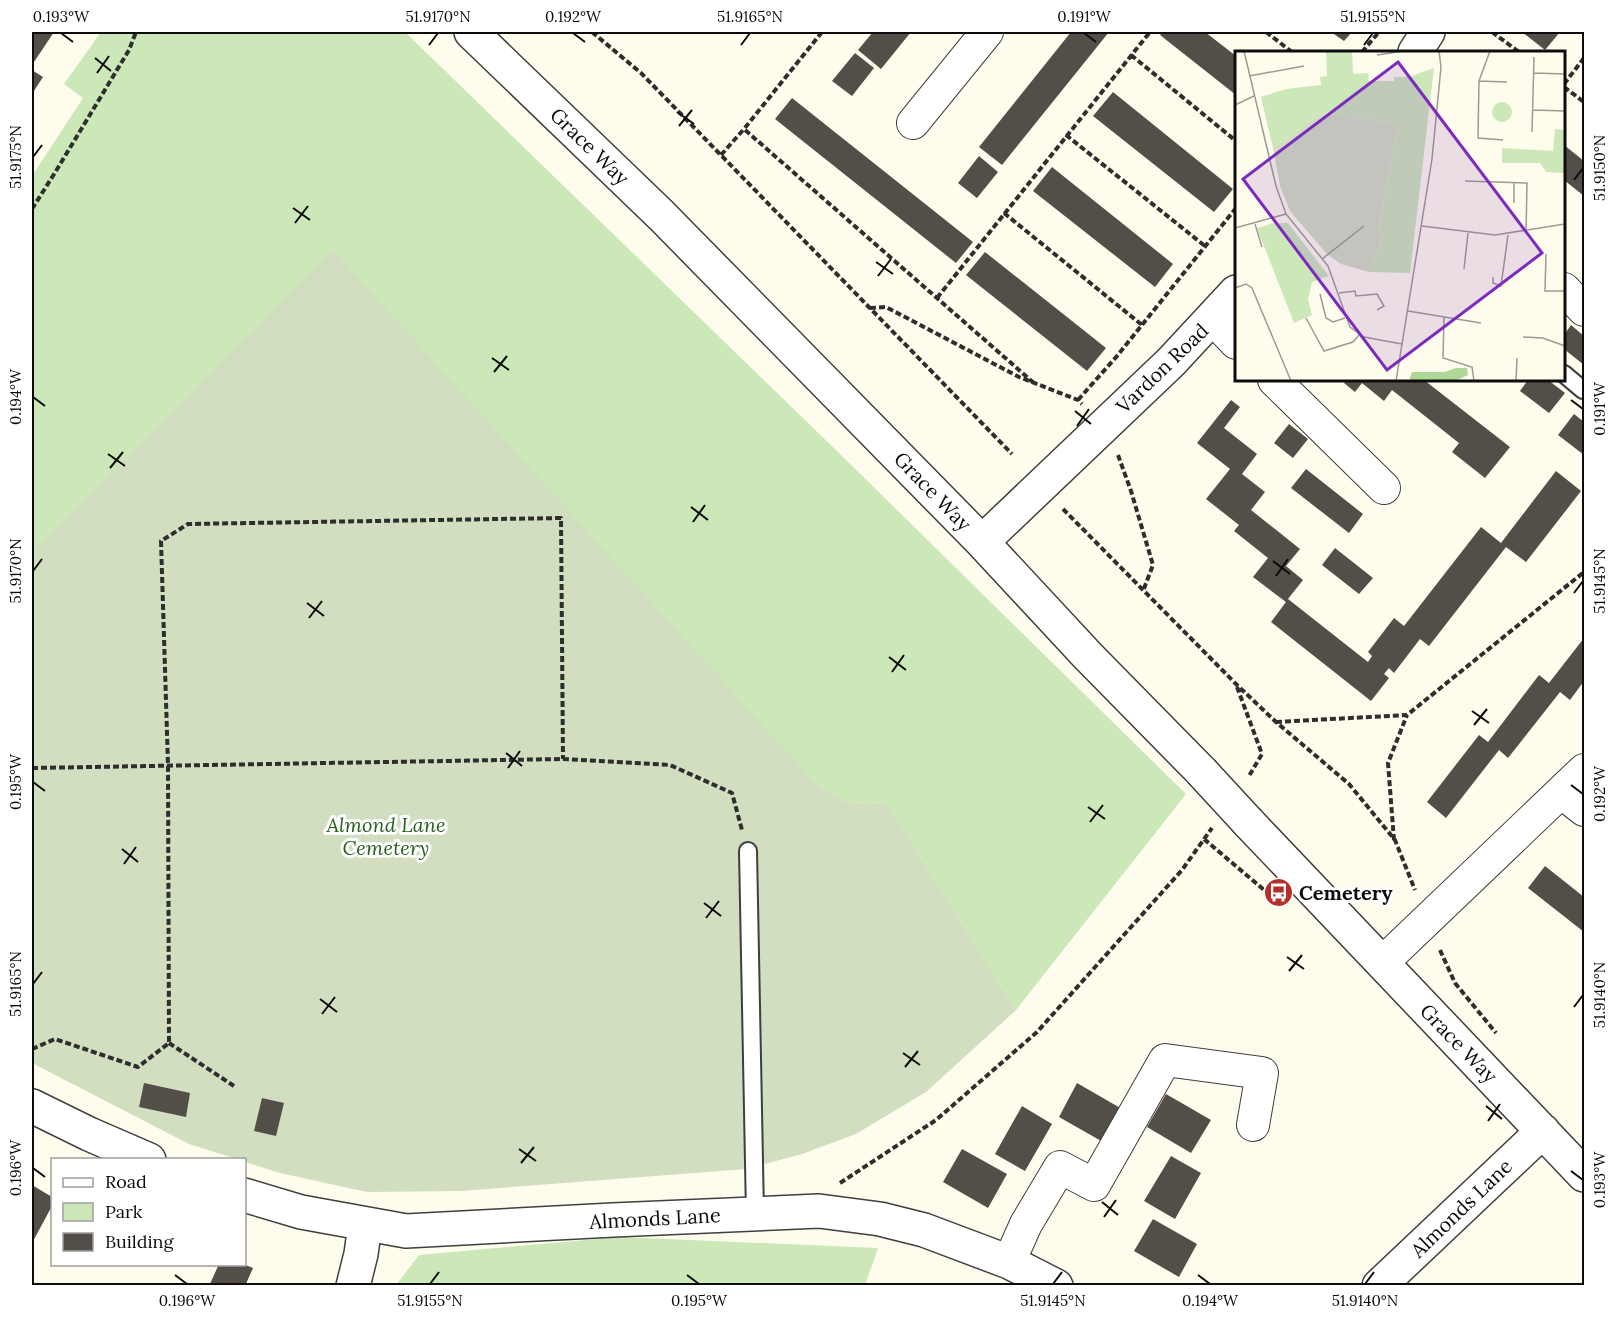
<svg xmlns="http://www.w3.org/2000/svg" width="1616" height="1317" viewBox="0 0 1616 1317" font-family="Lora,serif">
  <style>
    .green { fill: #cce7b8 }
    .cemetery { fill: #d1debf }
    .building { fill: #544e49 }
    .lines { fill: none; stroke-linecap: round; stroke-linejoin: round }
    .service-casing { stroke: #3f3f3f; stroke-width: 20 }
    .minor-casing { stroke: #3f3f3f; stroke-width: 34 }
    .tertiary-casing { stroke: #3f3f3f; stroke-width: 36 }
    .path { stroke: #2e2e2e; stroke-width: 4; stroke-dasharray: 6 3; stroke-linecap: butt }
    .service { stroke: #fff; stroke-width: 16 }
    .minor { stroke: #fff; stroke-width: 32 }
    .tertiary { stroke: #fff; stroke-width: 33 }
    .tertiary-bridge-casing { stroke: #3f3f3f; stroke-width: 36; stroke-linecap: butt }
    .tertiary-bridge { stroke: #fff; stroke-width: 33 }
    .ticks { fill: none; stroke: #0c0c0c; stroke-width: 2 }
    .labels { text-anchor: middle; dominant-baseline: central; stroke-width: 6; stroke-linejoin: round; paint-order: stroke }
    .street-label { font-size: 20px; fill: #0c0c0c; stroke: #fff }
    .park-label { font-size: 20px; font-style: italic; fill: #286020; stroke: #fff }
    .poi-label { font-size: 20px; font-weight: bold; fill: #0c0c0c; stroke: #fff; text-anchor: start }
    .inset-road { fill: none; stroke: #9d9c92; stroke-width: 1.5 }
    .view { fill: #7b2cbf; fill-opacity: 0.15; stroke: #7b2cbf; stroke-width: 3 }
    .inset-edge { fill: none; stroke: #0c0c0c; stroke-width: 3 }
    .neatline { fill: none; stroke: #0c0c0c; stroke-width: 2 }
    .ticks-label { font-size: 15px; text-anchor: middle; fill: #0c0c0c }
  </style>
  <rect width="100%" height="100%" fill="#fefcec"/>
  <path class="green" d="M101,32H405L840,454L1186,794L1016,1010L888,804L845,802L818,786L32,552V176L83,98L64,84Z
    M620,1237L878,1248L865,1285H396L419,1255Z"/>
  <path class="cemetery" d="M333,250L818,786L845,802L888,804L1016,1010L926,1092L856,1134L802,1154L746,1169L460,1191L367,1192L280,1173L245,1162L244,1160L237,1159L189,1144L32,1063V552Z"/>
  <path class="building" d="M32,32H54L34,62L32,60Z
    M873,32H911L881,69L858,50Z
    M1071,32H1109L1002,165L979,147Z
    M1163,32H1205L1236,56V95L1160,35Z
    M1331,32H1352L1344,41Z
    M1522,32H1560L1545,50Z
    M855,53L874,68L852,96L832,81Z
    M32,70L43,77L32,94Z
    M1113,92L1233,189L1214,212L1093,116Z
    M792,98L973,242L956,263L775,119Z
    M1564,145L1584,161V196L1564,180Z
    M979,156L998,172L977,198L958,183Z
    M1052,167L1173,264L1155,287L1033,191Z
    M985,252L1106,348L1087,371L966,275Z
    M1571,325L1584,336V365L1564,349V335Z
    M1347,380H1424L1510,447L1485,478L1452,452L1459,443L1392,390L1384,401L1362,383L1355,392L1344,383Z
    M1528,380H1548L1565,393L1549,413L1520,391Z
    M1231,400L1240,407L1224,428L1257,454L1242,474L1265,492L1251,510L1300,549L1286,566L1303,580L1288,599L1368,662L1372,656L1368,652L1394,618L1404,626L1481,527L1501,543L1556,471L1581,491L1526,562L1506,547L1429,646L1420,639L1394,673L1389,668L1384,674L1389,678L1371,701L1271,622L1286,602L1253,577L1268,558L1234,531L1239,525L1206,499L1230,469L1197,443Z
    M1574,414L1584,422V455L1558,435Z
    M1289,424L1308,439L1293,458L1274,443Z
    M1306,469L1363,514L1349,533L1291,488Z
    M1335,548L1373,578L1359,594L1322,565Z
    M1584,638V681L1570,700L1560,692L1508,758L1499,750L1446,818L1427,802L1479,735L1488,742L1539,675L1549,683Z
    M1545,866L1584,897V932L1528,888Z
    M144,1083L190,1093L186,1117L139,1107Z
    M1077,1083L1122,1109L1103,1142L1059,1117Z
    M1166,1094L1211,1120L1191,1153L1147,1127Z
    M262,1098L284,1103L276,1136L254,1131Z
    M1022,1106L1052,1124L1025,1171L995,1154Z
    M962,1149L1007,1174L988,1208L943,1182Z
    M1171,1156L1201,1173L1175,1219L1144,1201Z
    M32,1185L52,1197V1206L32,1243Z
    M1153,1219L1197,1244L1179,1277L1134,1251Z
    M219,1264H243L253,1268L245,1286H209Z"/>
  <g class="lines">
    <defs>
      <path id="service" d="M1564,374L1583,390H1584
        M748,851L755,1214"/>
      <path id="minor" d="M913,123L987,32
        M1564,289L1584,310
        M1213,319L1236,343
        M1274,380L1384,488
        M1561,792L1584,810
        M1382,963L1584,770
        M1009,1262L1026,1224L1060,1167L1094,1185L1165,1060L1262,1073L1253,1125"/>
      <path id="tertiary" d="M471,32L662,216L982,542L1087,655L1201,771
        M1415,52L1428,32
        M982,542L1171,362L1236,292
        M1248,822L1584,1175
        M32,1106L89,1134L149,1160
        M244,1195L301,1212L406,1231L613,1220L819,1211L880,1219L924,1230L1009,1262L1056,1286
        M353,1286L361,1254L365,1225
        M1379,1286L1543,1131"/>
    </defs>
    <use href="#service" class="service-casing"/>
    <use href="#minor" class="minor-casing"/>
    <use href="#tertiary" class="tertiary-casing"/>
    <path class="path" d="M592,32L641,73L1012,454
      M822,32L744,129L1035,384
      M1266,32L1292,52
      M1492,32L1519,52
      M1362,52L1379,32
      M1131,55L1236,141
      M1564,84L1584,58
      M1564,87L1584,102
      M1066,135L1205,246
      M721,155L744,129
      M32,209L56,171L129,50L136,32
      M1004,213L1142,325
      M937,298L1150,32
      M870,308L886,307L1019,377L1078,400L1082,404
      M1078,400L1117,356L1236,208
      M1118,455L1131,491L1153,565L1143,591
      M1063,509L1236,684L1276,722L1349,784L1395,840L1415,890
      M1237,687L1262,754L1249,776
      M1276,722L1407,715L1584,572
      M32,768L563,759L670,765L732,793L742,830
      M1204,839L1270,895
      M1394,840L1388,763L1407,715
      M1440,950L1455,983L1496,1033
      M169,1043L234,1086
      M32,1049L55,1039L138,1067L169,1043L168,765L161,541L188,524L561,518L563,759
      M840,1183L936,1120L1037,1032L1182,870L1212,828"/>
    <use href="#service" class="service"/>
    <use href="#minor" class="minor"/>
    <use href="#tertiary" class="tertiary"/>
    <defs>
      <path id="tertiary-bridge" d="M1201,771L1248,822"/>
    </defs>
    <use href="#tertiary-bridge" class="tertiary-bridge-casing"/>
    <use href="#tertiary-bridge" class="tertiary-bridge"/>
  </g>
  <path class="ticks" d="M61,33L73,42M573,33L585,42M1084,33L1096,42M429,45L438,33M741,45L750,33M1364,45L1373,33M95,58L111,71M97,73L109,56M677,112L694,124M679,126L692,110M33,157L42,145M1574,180L1583,168M293,208L310,220M295,223L308,206M876,262L893,274M878,276L891,259M492,358L509,370M494,372L507,356M33,397L45,406M1571,400L1583,409M1075,411L1091,424M1077,426L1089,409M108,454L125,466M110,468L123,452M691,507L708,520M693,522L705,505M1273,561L1290,574M33,571L42,559M1276,576L1288,559M1574,593L1583,581M307,603L324,616M309,618L322,601M889,657L906,670M892,672L904,655M1472,711L1489,723M1474,725L1487,709M506,753L522,766M508,768L520,751M33,782L45,791M1571,785L1583,794M1088,807L1105,819M1090,822L1103,805M122,849L138,862M124,864L136,847M704,903L721,916M706,918L719,901M1287,957L1304,969M1289,971L1302,955M33,984L42,972M320,999L337,1012M1574,1007L1583,995M322,1014L335,997M903,1053L920,1065M905,1067L918,1051M1486,1106L1502,1119M1488,1121L1500,1104M519,1149L536,1161M521,1163L534,1147M33,1168L45,1177M1571,1171L1583,1180M1102,1202L1118,1215M1104,1217L1116,1200M175,1275L187,1284M687,1275L699,1284M1198,1275L1210,1284M430,1284L439,1272M1053,1284L1062,1272M1365,1284L1374,1272"/>
  <defs>
    <symbol id="bus-disc" viewBox="-11 -11 22 22"><circle r="9.5" fill="#b5302b" stroke="#fff"/><path d="M-5-6H5V4H4V6H2V4H-2V6H-4V4H-5ZM-3.5-4V0h7V-4ZM-3.5 1.2v1.5H-2V1.2ZM2 1.2v1.5H3.5V1.2Z" fill="#fff"/></symbol>
  </defs>
  <g fill-rule="evenodd">
    <use href="#bus-disc" x="1262" y="876" width="33" height="33"/>
  </g>
  <g class="labels">
    <g class="street-label">
      <text transform="translate(590 146) rotate(44)">Grace Way</text>
      <text transform="translate(1162 368) rotate(-44)">Vardon Road</text>
      <text transform="translate(933 491) rotate(46)">Grace Way</text>
      <text transform="translate(1459 1043) rotate(46)">Grace Way</text>
      <text transform="translate(1461 1208) rotate(-44)">Almonds Lane</text>
      <text transform="translate(655 1218) rotate(-3)">Almonds Lane</text>
    </g>
    <g class="park-label">
      <text x="386" y="824">Almond Lane<tspan x="386" dy="23">Cemetery</tspan></text>
    </g>
    <g class="poi-label">
      <text x="1299" y="892">Cemetery</text>
    </g>
  </g>
  <g transform="translate(1235 51)">
    <rect width="330" height="330" fill="#fefcec"/>
    <path d="M91,0H117L118,23L133,22L134,30H159V26H174L199,17L175,222L134,221L147,187L143,177L163,73L87,62L38,97L26,46L51,38L86,34L85,26L92,25ZM257 61a10 10 0 1 1 20 0a10 10 0 1 1-20 0ZM320,78L330,79L329,122L311,121L305,112H267V97L318,100ZM39,172H53L94,225L77,231L73,248L77,264L59,272L22,177Z" fill="#cce7b8"/>
    <path d="M221,317H232L233,324L220,330H174L177,321H210Z" fill="#aed798"/>
    <path d="M87,62L163,73L143,177L147,187L134,221L106,213L92,203L55,160L45,135L38,97Z" fill="#d1debf"/>
    <path class="inset-road" d="M9,0L41,135L51,163L93,215L115,276L129,286L167,293M255,0L244,30L243,87L268,89M142,4L169,0M299,22L330,23M14,25L69,15M244,30L272,31M0,54L19,45M298,59L330,60M297,81L299,6M230,130L292,132L291,182M279,152V131M20,173L27,196M187,175L260,184L330,173M0,177L51,163M311,203L310,240H330M87,208L129,175M229,218L233,182M258,226V232L266,235L273,184M0,237L11,233L17,237L56,330M104,242L120,240L121,245L142,243L149,255L142,259M85,243L91,267L98,271L110,267M173,260L246,272M209,266L208,307L237,316L239,330M71,267L89,300L118,291L124,284M288,286L308,287L330,295M161,330L197,108L206,16L204,0M281,330L282,307"/>
    <path class="view" d="M163,11L307,202L152,319L8,128Z"/>
    <rect width="330" height="330" class="inset-edge"/>
  </g>
  <rect width="1616" height="1317" fill="none" stroke="#ffffff" stroke-width="66"/>
  <rect x="51" y="1158" width="195" height="108" fill="#ffffff" stroke="#9e9e9e" stroke-width="1.5"/>
  <rect x="63" y="1178" width="30" height="9" fill="#ffffff" stroke="#9e9e9e" stroke-width="1.5"/>
  <text x="105" y="1188" font-size="18" fill="#0c0c0c">Road</text>
  <rect x="63" y="1203" width="30" height="18" fill="#cce7b8" stroke="#9e9e9e" stroke-width="1.5"/>
  <text x="105" y="1218" font-size="18" fill="#0c0c0c">Park</text>
  <rect x="63" y="1233" width="30" height="18" fill="#544e49" stroke="#9e9e9e" stroke-width="1.5"/>
  <text x="105" y="1248" font-size="18" fill="#0c0c0c">Building</text>
  <rect x="33" y="33" width="1550" height="1251" class="neatline"/>
  <g class="ticks-label">
    <text x="61" y="22">0.193°W</text>
    <text x="438" y="22">51.9170°N</text>
    <text x="573" y="22">0.192°W</text>
    <text x="750" y="22">51.9165°N</text>
    <text x="1084" y="22">0.191°W</text>
    <text x="1373" y="22">51.9155°N</text>
    <text transform="translate(16 157) rotate(-90)" y="5">51.9175°N</text>
    <text transform="translate(1600 168) rotate(-90)" y="5">51.9150°N</text>
    <text transform="translate(16 397) rotate(-90)" y="5">0.194°W</text>
    <text transform="translate(1600 409) rotate(-90)" y="5">0.191°W</text>
    <text transform="translate(16 571) rotate(-90)" y="5">51.9170°N</text>
    <text transform="translate(1600 581) rotate(-90)" y="5">51.9145°N</text>
    <text transform="translate(16 782) rotate(-90)" y="5">0.195°W</text>
    <text transform="translate(1600 794) rotate(-90)" y="5">0.192°W</text>
    <text transform="translate(16 984) rotate(-90)" y="5">51.9165°N</text>
    <text transform="translate(1600 995) rotate(-90)" y="5">51.9140°N</text>
    <text transform="translate(16 1168) rotate(-90)" y="5">0.196°W</text>
    <text transform="translate(1600 1180) rotate(-90)" y="5">0.193°W</text>
    <text x="187" y="1306">0.196°W</text>
    <text x="430" y="1306">51.9155°N</text>
    <text x="699" y="1306">0.195°W</text>
    <text x="1053" y="1306">51.9145°N</text>
    <text x="1210" y="1306">0.194°W</text>
    <text x="1365" y="1306">51.9140°N</text>
  </g>
</svg>
